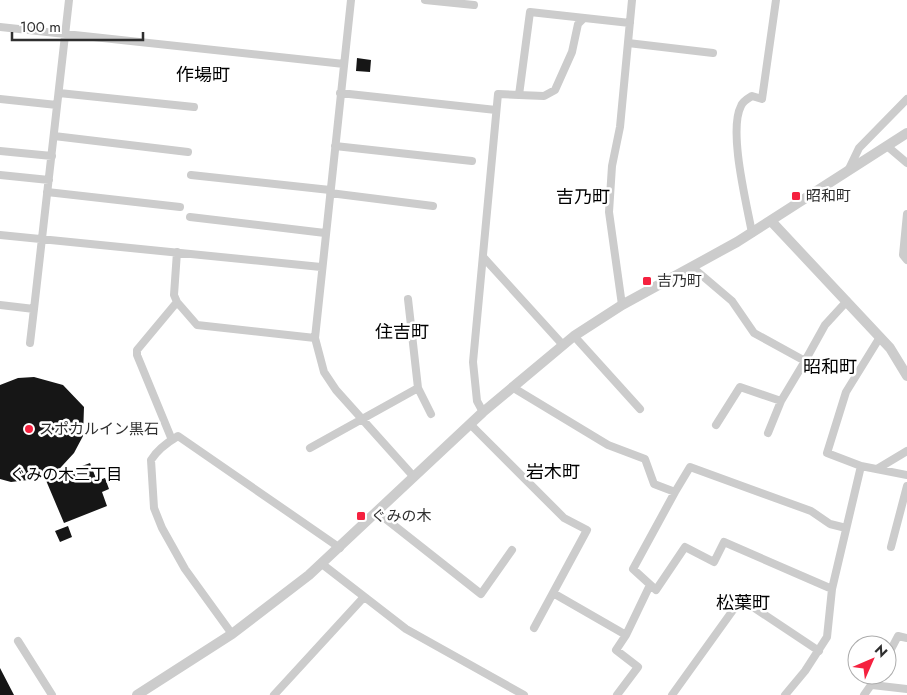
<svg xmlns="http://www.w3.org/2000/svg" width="907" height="695" viewBox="0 0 907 695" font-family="Jost,'Noto Sans JP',sans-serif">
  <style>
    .building { fill: #161616 }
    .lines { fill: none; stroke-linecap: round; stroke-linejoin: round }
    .minor { stroke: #ccc; stroke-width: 8 }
    .tertiary { stroke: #ccc; stroke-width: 10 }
    .poi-dot { fill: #f5213f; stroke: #fff; stroke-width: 2 }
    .labels { text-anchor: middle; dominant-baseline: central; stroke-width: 5; stroke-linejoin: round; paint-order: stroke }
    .poi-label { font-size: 15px; fill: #2f2f2f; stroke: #fff; text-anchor: start }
    .neighbourhood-label { font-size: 16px; fill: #000; stroke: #fff }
    .quarter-label { font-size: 18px; fill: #000; stroke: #fff }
  </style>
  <rect width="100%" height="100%" fill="#fff"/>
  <path class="building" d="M357,58L371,60L370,72L356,71Z
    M34,377L63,385L84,407L83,436L74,453L51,478L90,463L97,481L105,478L109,489L102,492L107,506L64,523L45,478L11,482L0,479V385L18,378Z
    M68,526L72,537L60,542L55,531Z
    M0,668L14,695H0Z"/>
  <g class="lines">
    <path class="minor" d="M351,0L315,338L324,372L336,390L414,477
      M425,0L474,5
      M0,27L344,64
      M628,43L713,53
      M59,93L194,107
      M340,93L496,110
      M519,95L544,96L555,90L572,52L578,24L583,19
      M0,99L57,105
      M54,136L188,152
      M335,146L472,161
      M887,146L907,163
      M0,151L52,156
      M848,171L859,148L907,99
      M0,175L49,180
      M191,175L330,190
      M47,192L180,207
      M330,193L433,206
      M907,214L903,255L907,260
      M190,217L325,233
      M752,233C747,205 728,131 741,106C743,101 747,99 752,96L762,99L776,0
      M0,235L321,267
      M484,258L563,345
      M692,267L732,301L754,333L805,361L825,325L847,301
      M408,299L418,388L431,414
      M177,302L197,325L315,338
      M0,305L34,309L69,0
      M622,305L609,212L612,166L620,127L632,0
      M574,336L640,409
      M880,337L846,392L827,453L861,466L907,475
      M30,343L34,309
      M512,387L608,445L645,459L654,484L675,492L690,467L811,511L830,524L846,528
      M483,412L477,401L473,362L498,94L519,95L530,12L630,23
      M470,424L564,518L587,530L534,628
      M716,425L740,387L781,401
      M768,433L781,401L805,361
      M172,440L137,355V350L177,302L174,295L177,252
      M310,448L418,388
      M877,469L907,451
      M675,492L633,569L656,590L685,547L714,562L724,542L832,589
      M377,512L481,594L512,550
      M891,547L907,486
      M322,564L406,629L524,695
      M553,593L626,635
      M232,634L185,569L162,528L154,508L151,460C157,450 168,442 178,436L340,548
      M18,641L52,695
      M887,657L898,636L907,638
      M872,685L907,689
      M274,695L364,597
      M617,695L638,667L616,650L626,635L650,585
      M672,695L741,599L819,651
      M785,695L805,671L827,637L832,589L861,466
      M864,695L878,675"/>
    <path class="tertiary" d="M771,221L890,348L907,376
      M137,695L232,634L309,575L483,412L574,336L622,305L737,242L907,133"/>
  </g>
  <g class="poi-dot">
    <rect x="791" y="191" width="10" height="10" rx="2.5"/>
    <rect x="642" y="276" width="10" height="10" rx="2.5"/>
    <circle cx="29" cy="429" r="5"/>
    <rect x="356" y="511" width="10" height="10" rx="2.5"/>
  </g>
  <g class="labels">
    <g class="poi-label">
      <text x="806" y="196">昭和町</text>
      <text x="657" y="281">吉乃町</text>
      <text x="39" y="429">スポカルイン黒石</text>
      <text x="371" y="516">ぐみの木</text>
    </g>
    <g class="neighbourhood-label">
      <text x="66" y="474">ぐみの木三丁目</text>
    </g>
    <g class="quarter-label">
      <text x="203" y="75">作場町</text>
      <text x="583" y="197">吉乃町</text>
      <text x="402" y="332">住吉町</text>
      <text x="830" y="367">昭和町</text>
      <text x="553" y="472">岩木町</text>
      <text x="743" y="603">松葉町</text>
    </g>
  </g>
  <g transform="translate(872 660) rotate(45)"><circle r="24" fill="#ffffff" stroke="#acacac"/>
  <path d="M0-4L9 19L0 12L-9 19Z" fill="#f5213f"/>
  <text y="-8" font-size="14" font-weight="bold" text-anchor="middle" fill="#2f2f2f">N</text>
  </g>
  <path d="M12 32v8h131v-8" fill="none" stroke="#2f2f2f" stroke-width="2.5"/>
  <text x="20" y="32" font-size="15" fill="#2f2f2f" stroke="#ffffff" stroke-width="4" paint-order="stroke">100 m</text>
</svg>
